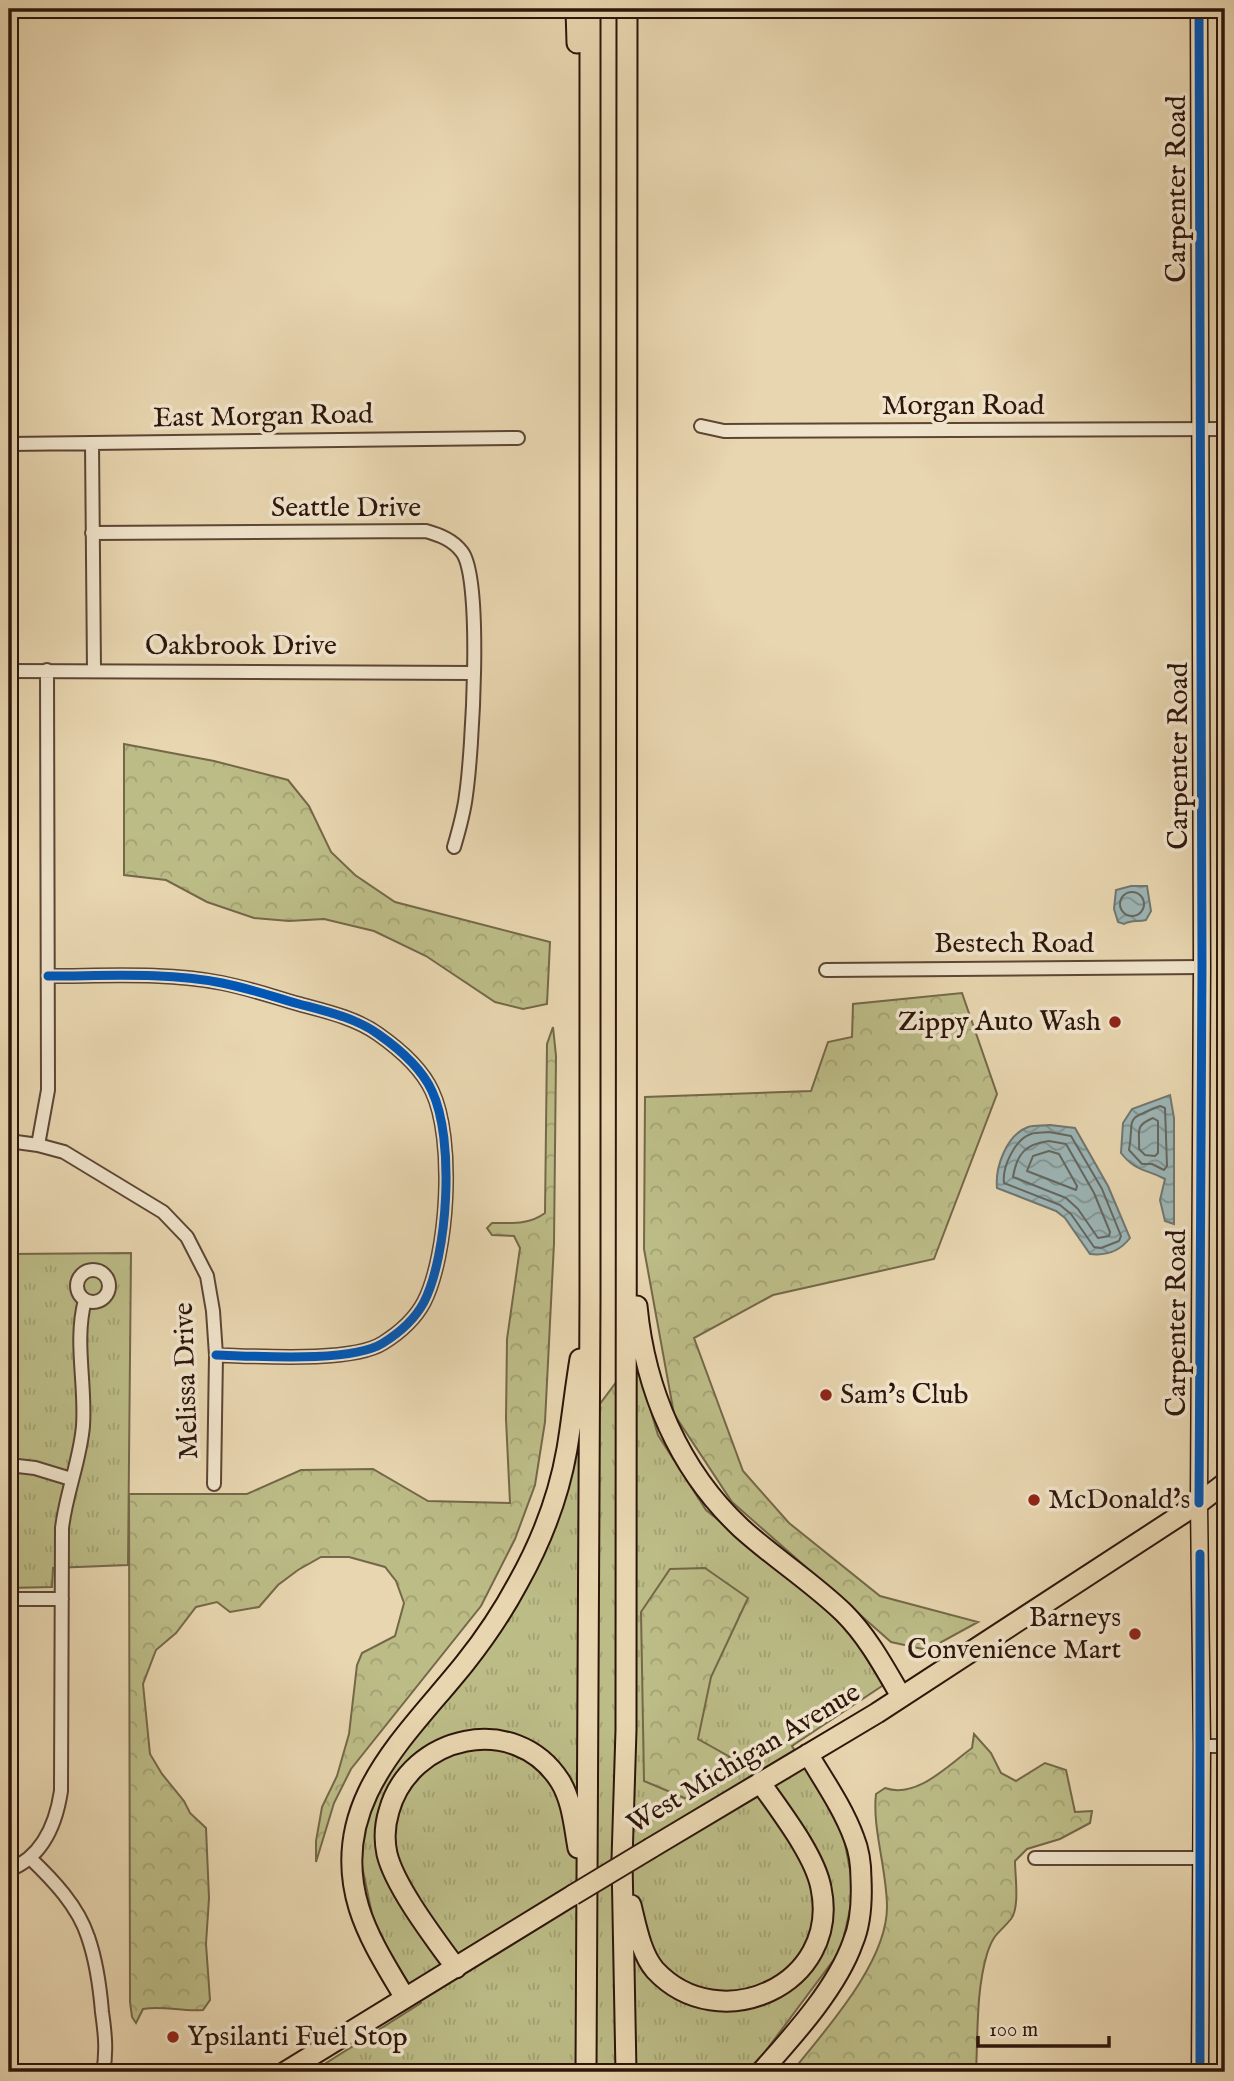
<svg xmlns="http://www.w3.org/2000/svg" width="1234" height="2081" viewBox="0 0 1234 2081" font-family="'IM FELL English',serif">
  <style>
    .grass { fill: url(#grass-tufts); stroke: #746849; stroke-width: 2 }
    .forest { fill: url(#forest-crowns); stroke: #746849; stroke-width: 2 }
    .water { fill: url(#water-waves); stroke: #707672; stroke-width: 2 }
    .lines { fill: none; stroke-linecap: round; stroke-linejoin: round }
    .shore { stroke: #646661; stroke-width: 2 }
    .minor-casing { stroke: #5c4534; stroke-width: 16 }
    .major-casing { stroke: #2d150b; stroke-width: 19 }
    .highway-casing { stroke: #2d150b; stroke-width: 23 }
    .minor { stroke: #f0e4cc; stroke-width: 12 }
    .major { stroke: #e8d6b0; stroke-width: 16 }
    .highway { stroke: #e8d6b0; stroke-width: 19 }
    .highway-bridge-casing { stroke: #2d150b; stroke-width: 23; stroke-linecap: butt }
    .highway-bridge { stroke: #e8d6b0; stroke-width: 19 }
    .cycleway-casing { stroke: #f0e4cc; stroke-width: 13 }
    .cycleway { stroke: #0057b8; stroke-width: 9 }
    .poi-dot { fill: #8f2418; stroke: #f0e4cc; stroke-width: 2.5 }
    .labels { text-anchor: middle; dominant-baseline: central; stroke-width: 7; stroke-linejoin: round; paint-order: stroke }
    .street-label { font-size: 28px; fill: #2d150b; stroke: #f0e4cc }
    .poi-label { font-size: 28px; fill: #2d150b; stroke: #f0e4cc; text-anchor: start }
  </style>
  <defs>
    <pattern id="grass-tufts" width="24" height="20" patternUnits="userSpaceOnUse" patternTransform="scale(1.75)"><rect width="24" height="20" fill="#bcbc87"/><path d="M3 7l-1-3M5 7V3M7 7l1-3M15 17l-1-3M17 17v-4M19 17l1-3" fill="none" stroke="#a2a173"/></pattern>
    <pattern id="forest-crowns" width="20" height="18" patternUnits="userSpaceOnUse" patternTransform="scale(1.75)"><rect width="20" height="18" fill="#bcbc87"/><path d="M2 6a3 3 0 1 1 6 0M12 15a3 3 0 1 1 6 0" fill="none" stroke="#a2a173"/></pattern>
    <pattern id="water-waves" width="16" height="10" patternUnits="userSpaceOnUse" patternTransform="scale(1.75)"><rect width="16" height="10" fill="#9cb6b7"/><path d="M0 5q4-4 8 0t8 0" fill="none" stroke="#809393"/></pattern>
  </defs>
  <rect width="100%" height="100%" fill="#e8d6b0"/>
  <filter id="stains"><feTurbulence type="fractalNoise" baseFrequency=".00286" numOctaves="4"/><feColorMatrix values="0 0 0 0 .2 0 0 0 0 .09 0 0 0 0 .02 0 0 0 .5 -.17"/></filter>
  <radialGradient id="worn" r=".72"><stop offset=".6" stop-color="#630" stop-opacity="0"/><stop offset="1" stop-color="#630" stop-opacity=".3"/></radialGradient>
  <path class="grass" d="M131,1253L128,1565L53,1568L52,1587L9,1588V1254Z
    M635,1357L658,1435L706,1510L841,1620L885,1684L792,1746L842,1828L854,1891L841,1950L750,2072H312L421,2003L375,1929L359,1851L378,1783L511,1611L555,1527L576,1436Z"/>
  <path class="forest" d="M124,744L214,761L288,780L309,806L331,852L355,875L395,902L550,942L547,1004L523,1009L495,1002L426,956L374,931L324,919L289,921L254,918L207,902L166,880L124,875Z
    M962,993L997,1094L934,1259L773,1295L694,1338L743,1471L789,1523L880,1596L978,1622L927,1650L891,1642L732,1502L674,1414L644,1249L645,1097L811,1091L828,1042L852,1037L853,1004Z
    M553,1027L556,1056L554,1243L545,1422L535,1485L515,1539L481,1606L351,1769L334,1803L316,1862V1841L322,1807L337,1776L349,1734L357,1665L362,1653L395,1636L404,1603L396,1581L385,1567L349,1557H321L298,1570L278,1585L259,1607L230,1612L217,1602L196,1607L176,1633L156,1650L143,1684L150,1754L162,1774L184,1801L190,1813L206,1828L209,1898L206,1944L210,2000L203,2010C182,2012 163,2005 143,2009L136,2023L132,2017L130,2002L129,1494H247L301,1470L373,1469L428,1501L510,1503L506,1419L507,1339L520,1248L514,1236L492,1235L487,1228L492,1223C511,1223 529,1225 545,1213L547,1044Z
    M705,1568L748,1598L711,1677L698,1739L730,1757L687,1799L644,1781L641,1612L670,1569Z
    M974,1734L991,1753L1001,1773L1016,1781L1045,1763L1066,1770L1075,1812L1092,1811L1090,1823L1060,1839L1027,1849L1015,1861C1015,1876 1020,1907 1011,1919C999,1934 994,1932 987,1954C976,1991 978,2033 976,2072H792C825,2030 887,1963 887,1907C887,1870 872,1828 876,1794L885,1788C917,1799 947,1766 972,1748Z"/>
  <path class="water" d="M1131,886H1147L1151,911L1146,920C1138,922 1131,920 1124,924L1118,922L1114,909L1116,890Z
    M1170,1095L1174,1118V1224L1165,1221L1160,1200L1165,1179C1145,1168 1137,1173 1121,1153L1123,1123L1132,1109Z
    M1050,1125L1075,1128L1108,1186L1130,1238C1120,1251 1106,1256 1090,1254L1065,1218L1056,1211L997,1188C995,1168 1006,1135 1028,1127C1034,1125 1043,1126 1050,1125Z"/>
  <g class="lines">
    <path class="shore" d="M1120 904a12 12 0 1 1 24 0a12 12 0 1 1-24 0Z
      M1160,1106L1165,1108L1167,1166L1164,1170L1152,1164H1142L1129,1150C1135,1116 1122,1121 1160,1106Z
      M1153,1118L1158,1121V1153L1155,1156L1145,1155L1139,1149C1140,1131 1134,1126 1153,1118Z
      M1049,1132L1071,1136L1102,1189L1121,1236L1119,1241L1101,1248L1094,1247L1071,1214L1060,1205L1004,1183C1002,1167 1015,1139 1031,1134C1037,1132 1044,1133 1049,1132Z
      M1049,1141L1066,1144L1094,1193L1110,1232L1109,1236L1098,1238L1078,1209L1066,1198L1013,1177C1017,1153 1026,1144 1049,1141Z
      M1049,1151L1059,1154L1077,1186L1076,1190L1027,1171L1033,1156Z"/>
    <defs>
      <path id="minor" d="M701,426L724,431L1225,429
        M92,443L94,670
        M9,444L518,438
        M92,533L426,531C440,535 453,540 462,552C483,579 472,755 466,795C464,813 459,830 454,847
        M9,671L473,673
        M826,970L1202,967
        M48,976C106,976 166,972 222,983C248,988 274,997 299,1004C325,1011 356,1018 378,1034C398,1048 421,1067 432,1091C455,1139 448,1255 424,1302C415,1319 399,1333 383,1343C352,1363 255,1356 216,1355
        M9,1141L38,1145L64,1152L163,1212L187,1237L207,1276L213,1311L216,1355L214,1484
        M38,1145L48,1090L47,670
        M77 1286a16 16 0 1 1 32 0a16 16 0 1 1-32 0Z
        M9,1465L35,1468L71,1479
        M9,1599H62
        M1202,1746H1225
        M30,1858C53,1880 78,1906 88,1937C96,1960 100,1988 102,2012C105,2033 107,2052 103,2072
        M1035,1858H1201
        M9,1870C42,1857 56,1824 61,1791L62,1528C66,1493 80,1461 83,1426C86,1384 74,1341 85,1300"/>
      <path id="major" d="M1199,9L1202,967L1199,1503L1202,1746L1200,2072"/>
      <path id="highway" d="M576,9L577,43
        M637,1306C645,1390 679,1470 741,1528C774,1558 812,1582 844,1613C868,1637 884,1667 901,1696
        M651,1848L877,1713L1199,1503L1225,1483
        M631,1905C636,1925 641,1954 655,1970C719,2039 841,1985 821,1888C815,1855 780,1811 760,1782
        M456,1968C435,1939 395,1887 387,1854C384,1840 385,1824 389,1811C410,1735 515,1711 560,1781C572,1800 574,1826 578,1848
        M405,1998C388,1969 369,1940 359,1908C327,1803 406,1737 465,1663C485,1638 503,1611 518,1583C541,1542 559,1495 567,1449C572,1419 575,1389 580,1359
        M285,2072L573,1895
        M586,2072L590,1299V9
        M626,2072L622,1860L626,1730L627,9
        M761,2072C793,2036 837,1988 853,1942C861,1923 862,1900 861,1879C861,1866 859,1850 854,1838C843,1808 824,1781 808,1754"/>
    </defs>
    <use href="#minor" class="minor-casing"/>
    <use href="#major" class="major-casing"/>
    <use href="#highway" class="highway-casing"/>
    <use href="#minor" class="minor"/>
    <use href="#major" class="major"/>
    <use href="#highway" class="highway"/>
    <defs>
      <path id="highway-bridge" d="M573,1895L651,1848"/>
    </defs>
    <use href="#highway-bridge" class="highway-bridge-casing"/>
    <use href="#highway-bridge" class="highway-bridge"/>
    <defs>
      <path id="cycleway" d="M1199,9L1202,967L1199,1503
        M48,976C106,976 166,972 222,983C248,988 274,997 299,1004C325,1011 356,1018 378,1034C398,1048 421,1067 432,1091C455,1139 448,1255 424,1302C415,1319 399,1333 383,1343C352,1363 255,1356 216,1355
        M1200,1554V2072"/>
    </defs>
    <use href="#cycleway" class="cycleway-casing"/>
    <use href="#cycleway" class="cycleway"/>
  </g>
  <g class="poi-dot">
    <circle cx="1115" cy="1022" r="7"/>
    <circle cx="826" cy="1395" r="7"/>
    <circle cx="1034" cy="1500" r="7"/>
    <circle cx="1135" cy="1634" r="7"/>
    <circle cx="173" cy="2037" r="7"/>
  </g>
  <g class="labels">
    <g class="street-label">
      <text transform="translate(1177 189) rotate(-90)">Carpenter Road</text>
      <text x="963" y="406">Morgan Road</text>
      <text transform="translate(263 417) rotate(-1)">East Morgan Road</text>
      <text x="346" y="508">Seattle Drive</text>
      <text x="241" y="646">Oakbrook Drive</text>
      <text transform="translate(1179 756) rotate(-90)">Carpenter Road</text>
      <text x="1014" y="944">Bestech Road</text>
      <text transform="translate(1177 1323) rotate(-90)">Carpenter Road</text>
      <text transform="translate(187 1381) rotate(-92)">Melissa Drive</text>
      <text transform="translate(744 1759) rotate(-31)">West Michigan Avenue</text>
    </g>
    <g class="poi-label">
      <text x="1101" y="1022" text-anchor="end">Zippy Auto Wash</text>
      <text x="840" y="1395">Sam's Club</text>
      <text x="1048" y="1500">McDonald's</text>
      <text x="1121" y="1618" text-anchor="end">Barneys<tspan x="1121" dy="32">Convenience Mart</tspan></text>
      <text x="187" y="2037">Ypsilanti Fuel Stop</text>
    </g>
  </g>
  <rect width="1234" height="2081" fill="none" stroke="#e8d6b0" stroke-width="35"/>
  <rect x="10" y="10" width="1213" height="2060" fill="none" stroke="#2d150b" stroke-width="3.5"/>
  <rect x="18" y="18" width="1199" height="2046" fill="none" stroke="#2d150b" stroke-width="2"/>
  <path d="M978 2036v10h131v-10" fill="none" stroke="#2d150b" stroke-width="3.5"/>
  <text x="989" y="2036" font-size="21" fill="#2d150b" stroke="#f0e4cc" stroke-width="5" paint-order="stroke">100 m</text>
  <rect width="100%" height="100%" filter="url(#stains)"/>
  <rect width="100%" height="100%" fill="url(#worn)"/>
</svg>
